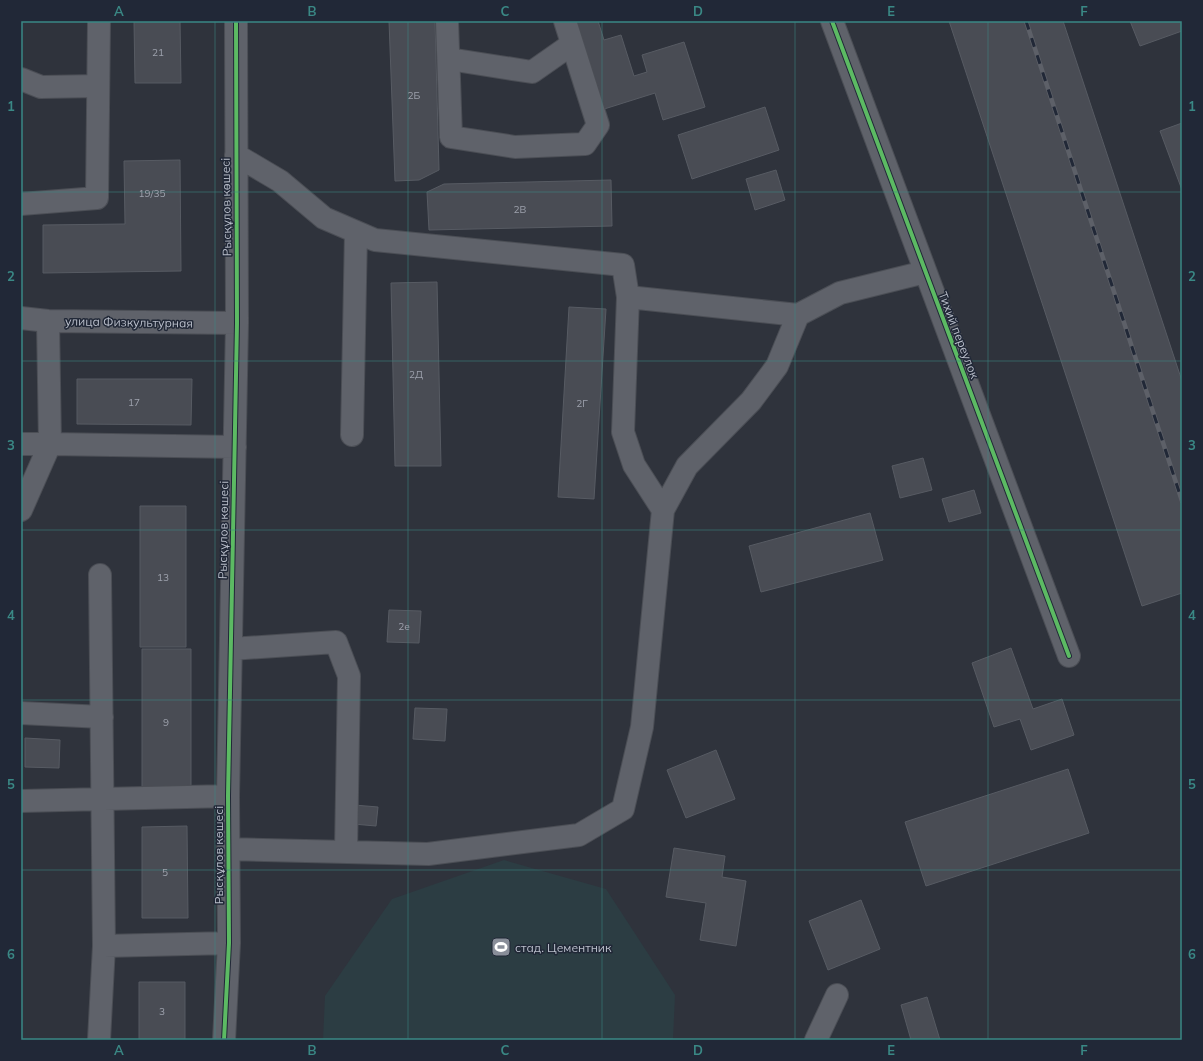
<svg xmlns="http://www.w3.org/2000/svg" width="1203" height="1061" viewBox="0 0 1203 1061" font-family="Mulish,sans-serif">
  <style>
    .green { fill: #2c3d43 }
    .building { fill: #494c54; stroke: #575b63 }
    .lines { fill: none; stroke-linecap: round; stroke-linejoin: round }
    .minor-casing { stroke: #4b4e55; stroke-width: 24 }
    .minor { stroke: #5f626a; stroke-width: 22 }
    .rail-casing { stroke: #5d6068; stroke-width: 4.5 }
    .rail { stroke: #212837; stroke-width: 3; stroke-dasharray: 9; stroke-linecap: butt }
    .cycleway-casing { stroke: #212837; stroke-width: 6 }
    .cycleway { stroke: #5cba63; stroke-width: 4 }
    .grid { fill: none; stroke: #3a8885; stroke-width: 1; stroke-opacity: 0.55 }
    .labels { text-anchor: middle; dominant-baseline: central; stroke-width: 3; stroke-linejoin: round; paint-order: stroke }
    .number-label { font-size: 10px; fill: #9ea2ad }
    .street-label { font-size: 12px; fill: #babfcb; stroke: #212837 }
    .poi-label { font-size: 12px; fill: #babfcb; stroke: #212837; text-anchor: start }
    .neatline { fill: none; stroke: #3a8885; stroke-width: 1.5 }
    .grid-label { font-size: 13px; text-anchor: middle; font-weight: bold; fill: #3a8885 }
  </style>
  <rect width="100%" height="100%" fill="#2f333c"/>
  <path class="green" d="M504,860L606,889L675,995L673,1040H323L325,996L392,899Z"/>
  <path class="building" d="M134,21H180L181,83H135Z
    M389,21H435L439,170L419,180L395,181Z
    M572,21H598L604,40L621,35L634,76L647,72L642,55L684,42L705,107L663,120L655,93L601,110Z
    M949,21H1063L1182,381V593L1142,606Z
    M1130,21H1182V31L1140,46Z
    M765,107L779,150L692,179L678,135Z
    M1182,123V190L1160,131Z
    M180,160L181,271L43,273V225L125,224L124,161Z
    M776,170L785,200L755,210L746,179Z
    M611,180L612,226L429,230L427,192L444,184Z
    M437,282L441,466H395L391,283Z
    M569,307L606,309L594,499L558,497Z
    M77,379H192L191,425L77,424Z
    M923,458L932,490L900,498L892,466Z
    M974,490L981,513L949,522L942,499Z
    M140,506H186V647H140Z
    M870,513L883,560L761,592L749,546Z
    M389,610L421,611L419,643L387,642Z
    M1011,648L1033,709L1062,699L1074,735L1031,750L1020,719L994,727L972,663Z
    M142,649H191V795H142Z
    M415,708L447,709L445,741L413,739Z
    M25,738L60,740L59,768L25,767Z
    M716,750L735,799L686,818L667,770Z
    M1068,769L1089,833L926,886L905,822Z
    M354,805L378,807L376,826L353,824Z
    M187,826L188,918H142V827Z
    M674,848L725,856L722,877L746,881L736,946L700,940L706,903L666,897Z
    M861,900L880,949L828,970L809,921Z
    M139,982H185V1040H139Z
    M927,997L940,1040H911L901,1005Z"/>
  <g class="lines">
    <defs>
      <path id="minor" d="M447,21L451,137L515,147L585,144L598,125L565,21
        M832,21L1069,656
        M449,59L532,72L572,44
        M21,79L41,87L98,86
        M236,155L280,181L324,218L375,240L623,265L628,297L798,315L840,293L925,272
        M21,204L97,198L99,21
        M628,297L623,432L634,465L663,510
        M21,318L48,321L237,323
        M48,321L50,444L235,447
        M352,435L356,232
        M21,444H50L21,510
        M231,649L336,642L349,676L346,851
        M21,713L102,717
        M21,801L228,796
        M228,849L428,854L579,835L623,809L642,727L663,510L687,466L751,401L777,366L798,315
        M104,946L229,943
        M99,1040L104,946L100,575
        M224,1040L229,943L228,796L237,323L236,21
        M816,1040L837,995"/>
    </defs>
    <use href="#minor" class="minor-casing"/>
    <use href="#minor" class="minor"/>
    <defs>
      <path id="rail" d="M1026,21L1182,501"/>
    </defs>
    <use href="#rail" class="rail-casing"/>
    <use href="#rail" class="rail"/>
    <defs>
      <path id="cycleway" d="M832,21L1069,656
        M224,1040L229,943L228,796L237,323L236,21"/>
    </defs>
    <use href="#cycleway" class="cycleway-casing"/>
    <use href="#cycleway" class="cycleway"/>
  </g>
  <path class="grid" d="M215,21V1040M408,21V1040M602,21V1040M795,21V1040M988,21V1040M21,192H1182M21,361H1182M21,530H1182M21,700H1182M21,870H1182"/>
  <defs>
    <symbol id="stadium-square" viewBox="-11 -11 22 22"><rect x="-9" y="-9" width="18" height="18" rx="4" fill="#898e99" stroke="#212837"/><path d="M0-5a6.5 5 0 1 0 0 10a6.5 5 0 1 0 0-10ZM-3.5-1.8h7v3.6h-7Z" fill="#fff"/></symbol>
  </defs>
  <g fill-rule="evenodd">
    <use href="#stadium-square" x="490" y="936" width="22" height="22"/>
  </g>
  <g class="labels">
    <g class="number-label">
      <text x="158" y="52">21</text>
      <text x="414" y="95">2Б</text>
      <text x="152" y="193">19/35</text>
      <text x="520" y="209">2В</text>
      <text x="416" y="374">2Д</text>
      <text x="134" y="402">17</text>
      <text x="582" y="403">2Г</text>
      <text x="163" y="577">13</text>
      <text x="404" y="626">2е</text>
      <text x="166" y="722">9</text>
      <text x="165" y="872">5</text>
      <text x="162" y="1011">3</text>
    </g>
    <g class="street-label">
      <text transform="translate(226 207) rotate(-91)">Рысқұлов көшесі</text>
      <text transform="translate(129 322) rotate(1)">улица Физкультурная</text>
      <text transform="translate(959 335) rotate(69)">Тихий переулок</text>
      <text transform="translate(223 530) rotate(-89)">Рысқұлов көшесі</text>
      <text transform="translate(218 855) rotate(-90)">Рысқұлов көшесі</text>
    </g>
    <g class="poi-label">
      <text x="515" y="947">стад. Цементник</text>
    </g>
  </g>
  <rect width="1203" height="1061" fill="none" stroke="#212837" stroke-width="44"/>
  <rect x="22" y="22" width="1159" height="1017" class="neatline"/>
  <g class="grid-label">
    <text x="119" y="16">A</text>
    <text x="312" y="16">B</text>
    <text x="505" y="16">C</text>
    <text x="698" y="16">D</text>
    <text x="891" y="16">E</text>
    <text x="1084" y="16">F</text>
    <text x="11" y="111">1</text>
    <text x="1192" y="111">1</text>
    <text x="11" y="281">2</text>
    <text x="1192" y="281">2</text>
    <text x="11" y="450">3</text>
    <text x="1192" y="450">3</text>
    <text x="11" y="620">4</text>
    <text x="1192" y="620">4</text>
    <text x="11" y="789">5</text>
    <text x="1192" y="789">5</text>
    <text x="11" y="959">6</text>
    <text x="1192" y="959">6</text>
    <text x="119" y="1055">A</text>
    <text x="312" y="1055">B</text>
    <text x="505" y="1055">C</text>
    <text x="698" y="1055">D</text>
    <text x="891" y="1055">E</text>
    <text x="1084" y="1055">F</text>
  </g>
</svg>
